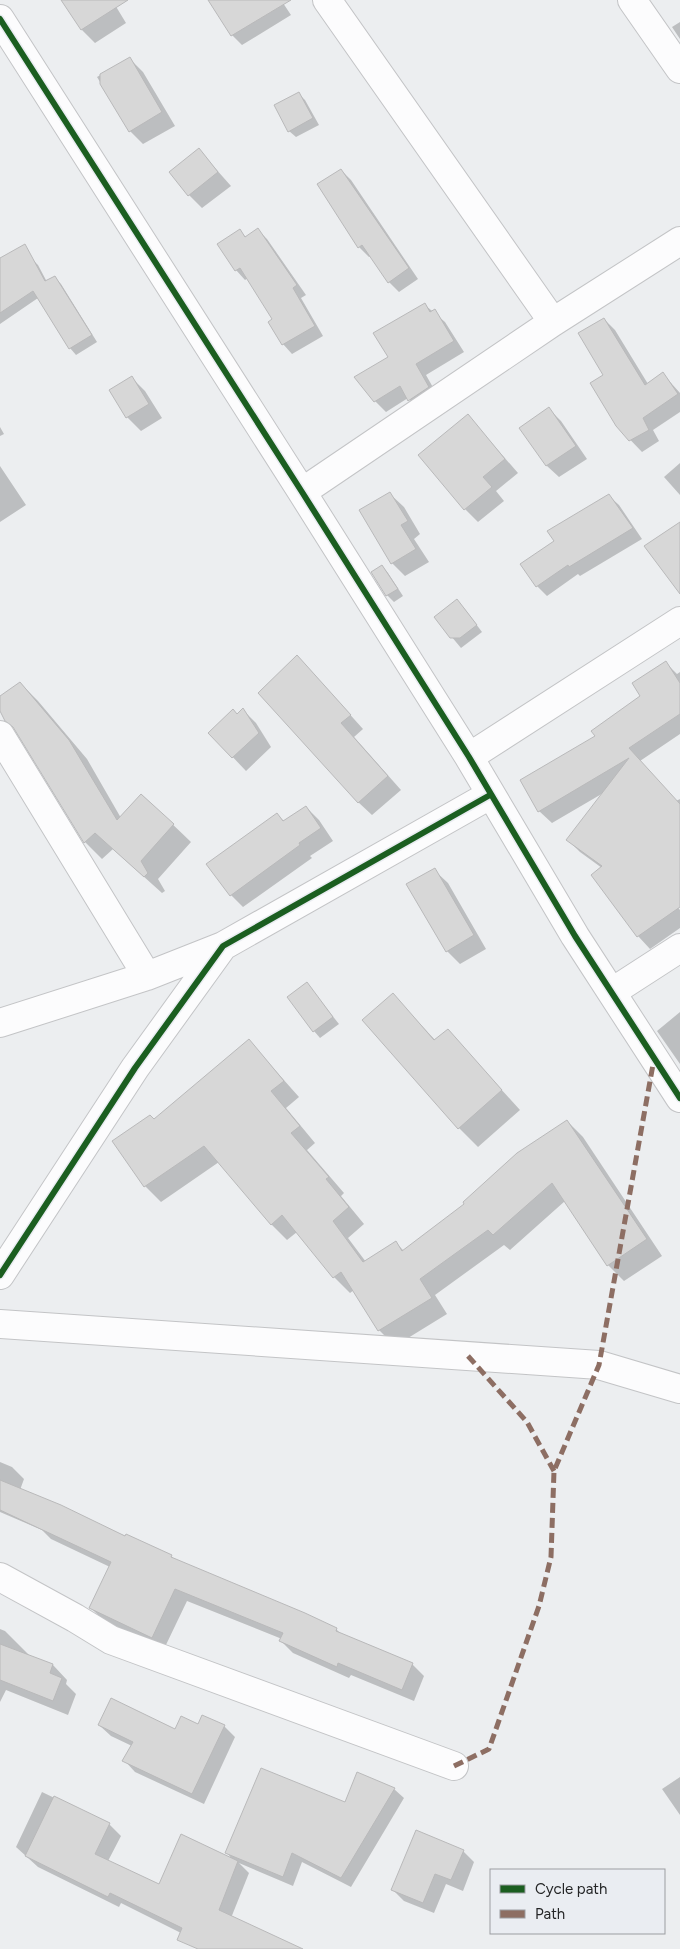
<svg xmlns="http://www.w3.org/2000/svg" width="680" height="1949" viewBox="0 0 680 1949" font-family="Figtree,sans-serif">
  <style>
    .shadow { fill: #0003 }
    .building { fill: #d7d7d7; stroke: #b9b9ba }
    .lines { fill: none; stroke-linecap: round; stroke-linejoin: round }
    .minor-casing { stroke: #c3c4c6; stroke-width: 30 }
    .minor { stroke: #fcfcfd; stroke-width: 28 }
    .quiet { stroke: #8d6e63; stroke-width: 5; stroke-dasharray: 10 5; stroke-linecap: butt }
    .cycleway-casing { stroke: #eaedf2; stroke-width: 9 }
    .cycleway { stroke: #1b5e20; stroke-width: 6 }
  </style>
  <rect width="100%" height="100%" fill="#eceef0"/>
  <path class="shadow" d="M65,0H112L126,23L95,43L82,30Z
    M222,0H281L291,15L242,45L232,35Z
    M680,22V39L672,27Z
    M129,58L143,72L175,126L143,144L130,131L97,77Z
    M298,93L305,100L319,125L296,137L289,131Z
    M199,150L231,186L202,208L189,195Z
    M341,170L351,180L418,279L399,292L389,282L371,256L369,257L359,247Z
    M258,230L267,239L306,295L301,298L323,336L292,354L283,344L274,320L248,278L245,280L236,270L239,231L246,237Z
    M31,258L38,265L47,282L54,277L61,284L97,342L76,355L70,348L38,298L0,324V279Z
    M425,305L445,322L464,352L426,375L439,398L420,411L408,398L386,412L375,401Z
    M604,319L615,330L648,384L663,374L680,393V412L653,430L659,441L642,452L617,426Z
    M132,378L145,391L162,418L141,431L127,417L110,391Z
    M549,409L561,421L587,459L559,477L547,466L521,429Z
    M468,416L518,473L496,491L504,501L478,522L465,509Z
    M0,427L4,434L0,436Z
    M680,463V495L664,477Z
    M0,466L26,505L0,522Z
    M390,494L404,507L420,534L414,539L429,562L405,576L392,563Z
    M609,496L619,505L642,539L580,576L578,574L547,596L537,586L555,541Z
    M382,566L388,573L403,596L394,602L387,595Z
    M464,608L482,632L461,648L436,618Z
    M666,663L677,674L680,672V734L640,761L676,801L680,799V902L676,905L680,910V928L650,949L638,936L593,875L602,868L580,852L568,840L605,792L552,823L539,811L596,737L642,697Z
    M310,670L363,729L354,737L401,790L372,815L358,802Z
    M20,683L38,701L87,759L121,818L142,795L191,842L158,879L165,891L162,893L113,849L102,859L85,842L18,732L0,709V698Z
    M243,710L256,723L271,747L246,771L210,733Z
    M306,807L319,820L333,841L310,856L312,858L243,907L231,895L277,815L284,821Z
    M434,870L448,883L486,949L460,964L447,951Z
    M307,984L339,1024L320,1038L314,1031Z
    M393,995L436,1041L448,1031L520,1110L478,1147L459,1128Z
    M680,1012V1064L657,1031Z
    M249,1041L299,1097L286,1108L315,1143L307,1150L344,1193L341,1196L364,1224L348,1238L366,1262L396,1243L404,1251L466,1204L567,1121L583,1137L662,1256L624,1281L608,1265L565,1201L510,1250L504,1245L435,1295L447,1314L395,1346L379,1330L354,1290L350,1293L334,1277L297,1232L287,1240L271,1224L219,1162L161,1202L145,1186L154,1121Z
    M0,1462L12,1467L24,1479L20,1490L171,1556L176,1561L304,1614L337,1630L342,1635L412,1664L424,1676L414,1701L351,1675L349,1678L293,1653L281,1641L282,1639L187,1601L164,1649L103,1620L90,1607L110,1567L51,1539L42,1530L0,1512Z
    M0,1629L5,1631L31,1657L53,1665L67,1680L66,1684L76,1694L68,1715L6,1690L0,1702Z
    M99,1725L176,1731L198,1726H224L235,1737L204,1804L135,1772L124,1760L132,1746L111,1736Z
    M680,1777V1815L662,1789Z
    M394,1789L404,1798L351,1887L302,1862L293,1886L239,1863L249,1873L231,1918L298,1949H207L183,1934L121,1903L119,1907L38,1867L16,1847L42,1792L109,1824L121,1836L108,1861L160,1886L233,1860L226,1852L345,1804Z
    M463,1851L474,1862L463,1891L446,1884L434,1913L404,1901L393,1890Z"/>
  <path class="building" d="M61,0H128L81,30Z
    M208,0H291L231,36Z
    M130,57L162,112L129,132L100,84V74Z
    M299,92L313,118L288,132L274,105Z
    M199,148L218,172L188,196L169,172Z
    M341,169L409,268L388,283L362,245L358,248L317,184Z
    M258,228L297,285L293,288L315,326L282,345L268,322L272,319L240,268L235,271L217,244L240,229L245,237Z
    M25,244L45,281L55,276L92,335L69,349L33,291L0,313V258Z
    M425,303L430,312L435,309L454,341L416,364L429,387L408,401L400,386L374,402L354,377L388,357L373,333Z
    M604,318L645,385L663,372L678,394L643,418L649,430L629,441L616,426L590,383L603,375L578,333Z
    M132,376L149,404L126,418L109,390Z
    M549,407L576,446L546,466L519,428Z
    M468,414L505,459L483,477L492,487L464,510L418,455Z
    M390,492L408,521L401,525L416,549L391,564L359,510Z
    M609,494L633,528L569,567L568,565L536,587L520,564L554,541L547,531Z
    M680,522V594L644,546Z
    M382,565L398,589L386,596L371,572Z
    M457,599L477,625L460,638H450L434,617Z
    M297,655L351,715L341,723L388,776L358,803L258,693Z
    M666,661L680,683V714L629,748L680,804V907L637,937L591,875L602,866L566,840L629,758L538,812L520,780L595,736L591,731L640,696L632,683Z
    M20,682L69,740L117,820L141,794L174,824L141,861L148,873L144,877L95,833L84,843L13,727L5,721L0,711V696Z
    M243,708L259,733L232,758L208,733L233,709L237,714Z
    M306,806L321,828L299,843L300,845L230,896L206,864L277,813L283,821Z
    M435,868L474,935L446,952L406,884Z
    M307,982L333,1017L313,1032L287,997Z
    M393,993L434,1040L448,1029L502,1090L458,1129L362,1020Z
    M249,1039L284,1081L271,1091L300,1126L291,1133L329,1177L326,1179L349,1207L333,1221L363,1262L396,1241L402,1251L464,1204L463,1202L517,1153L567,1120L647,1239L607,1266L552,1183L493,1235L488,1230L420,1279L432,1298L378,1331L341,1272L333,1278L282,1215L271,1225L204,1146L144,1187L112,1141L150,1115L154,1119Z
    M0,1480L61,1505L125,1536L126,1534L172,1555L171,1557L305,1613L337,1628L336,1631L413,1663L402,1690L338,1663L337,1667L279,1641L283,1633L175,1589L152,1638L89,1608L111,1562L0,1510Z
    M0,1644L53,1664L50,1673L62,1678L53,1701L0,1680Z
    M111,1698L175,1729L181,1716L198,1724L202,1715L225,1725L192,1794L122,1761L133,1742L98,1725Z
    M261,1768L345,1802L357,1772L395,1788L341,1878L292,1853L283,1877L225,1853Z
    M54,1796L110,1823L95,1854L159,1884L181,1834L238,1861L219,1910L303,1949H198L177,1940L182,1928L110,1893L108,1897L25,1856Z
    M416,1830L464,1850L451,1880L435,1874L423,1903L391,1890Z"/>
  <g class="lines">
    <defs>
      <path id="minor" d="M327,0L553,322
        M632,0L680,69
        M0,19L302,492L469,757L575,936L680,1098
        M302,492L553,322L680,241
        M0,735L147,976
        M469,757L680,621
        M612,992L680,948
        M0,1023L147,976L223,946
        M0,1275L135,1068L223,946L490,795
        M0,1324L599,1365L680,1389
        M0,1577L75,1618L111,1640L454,1766"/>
    </defs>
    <use href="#minor" class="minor-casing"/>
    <use href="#minor" class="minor"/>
    <path class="quiet" d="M468,1356L527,1422L554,1471
      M454,1766L489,1749L539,1606L551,1557L554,1471L599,1365L654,1059"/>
    <defs>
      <path id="cycleway" d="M0,19L302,492L469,757L575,936L680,1098
        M0,1275L135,1068L223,946L490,795"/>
    </defs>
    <use href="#cycleway" class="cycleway-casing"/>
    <use href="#cycleway" class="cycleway"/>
  </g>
  <rect x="490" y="1869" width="175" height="65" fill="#eaedf2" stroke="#9b9da1"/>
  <rect x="500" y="1885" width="25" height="8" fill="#1b5e20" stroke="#9b9da1"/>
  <text x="535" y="1894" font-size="15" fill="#252627">Cycle path</text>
  <rect x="500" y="1910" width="25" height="8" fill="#8d6e63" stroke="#9b9da1"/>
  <text x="535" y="1919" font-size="15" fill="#252627">Path</text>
</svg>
